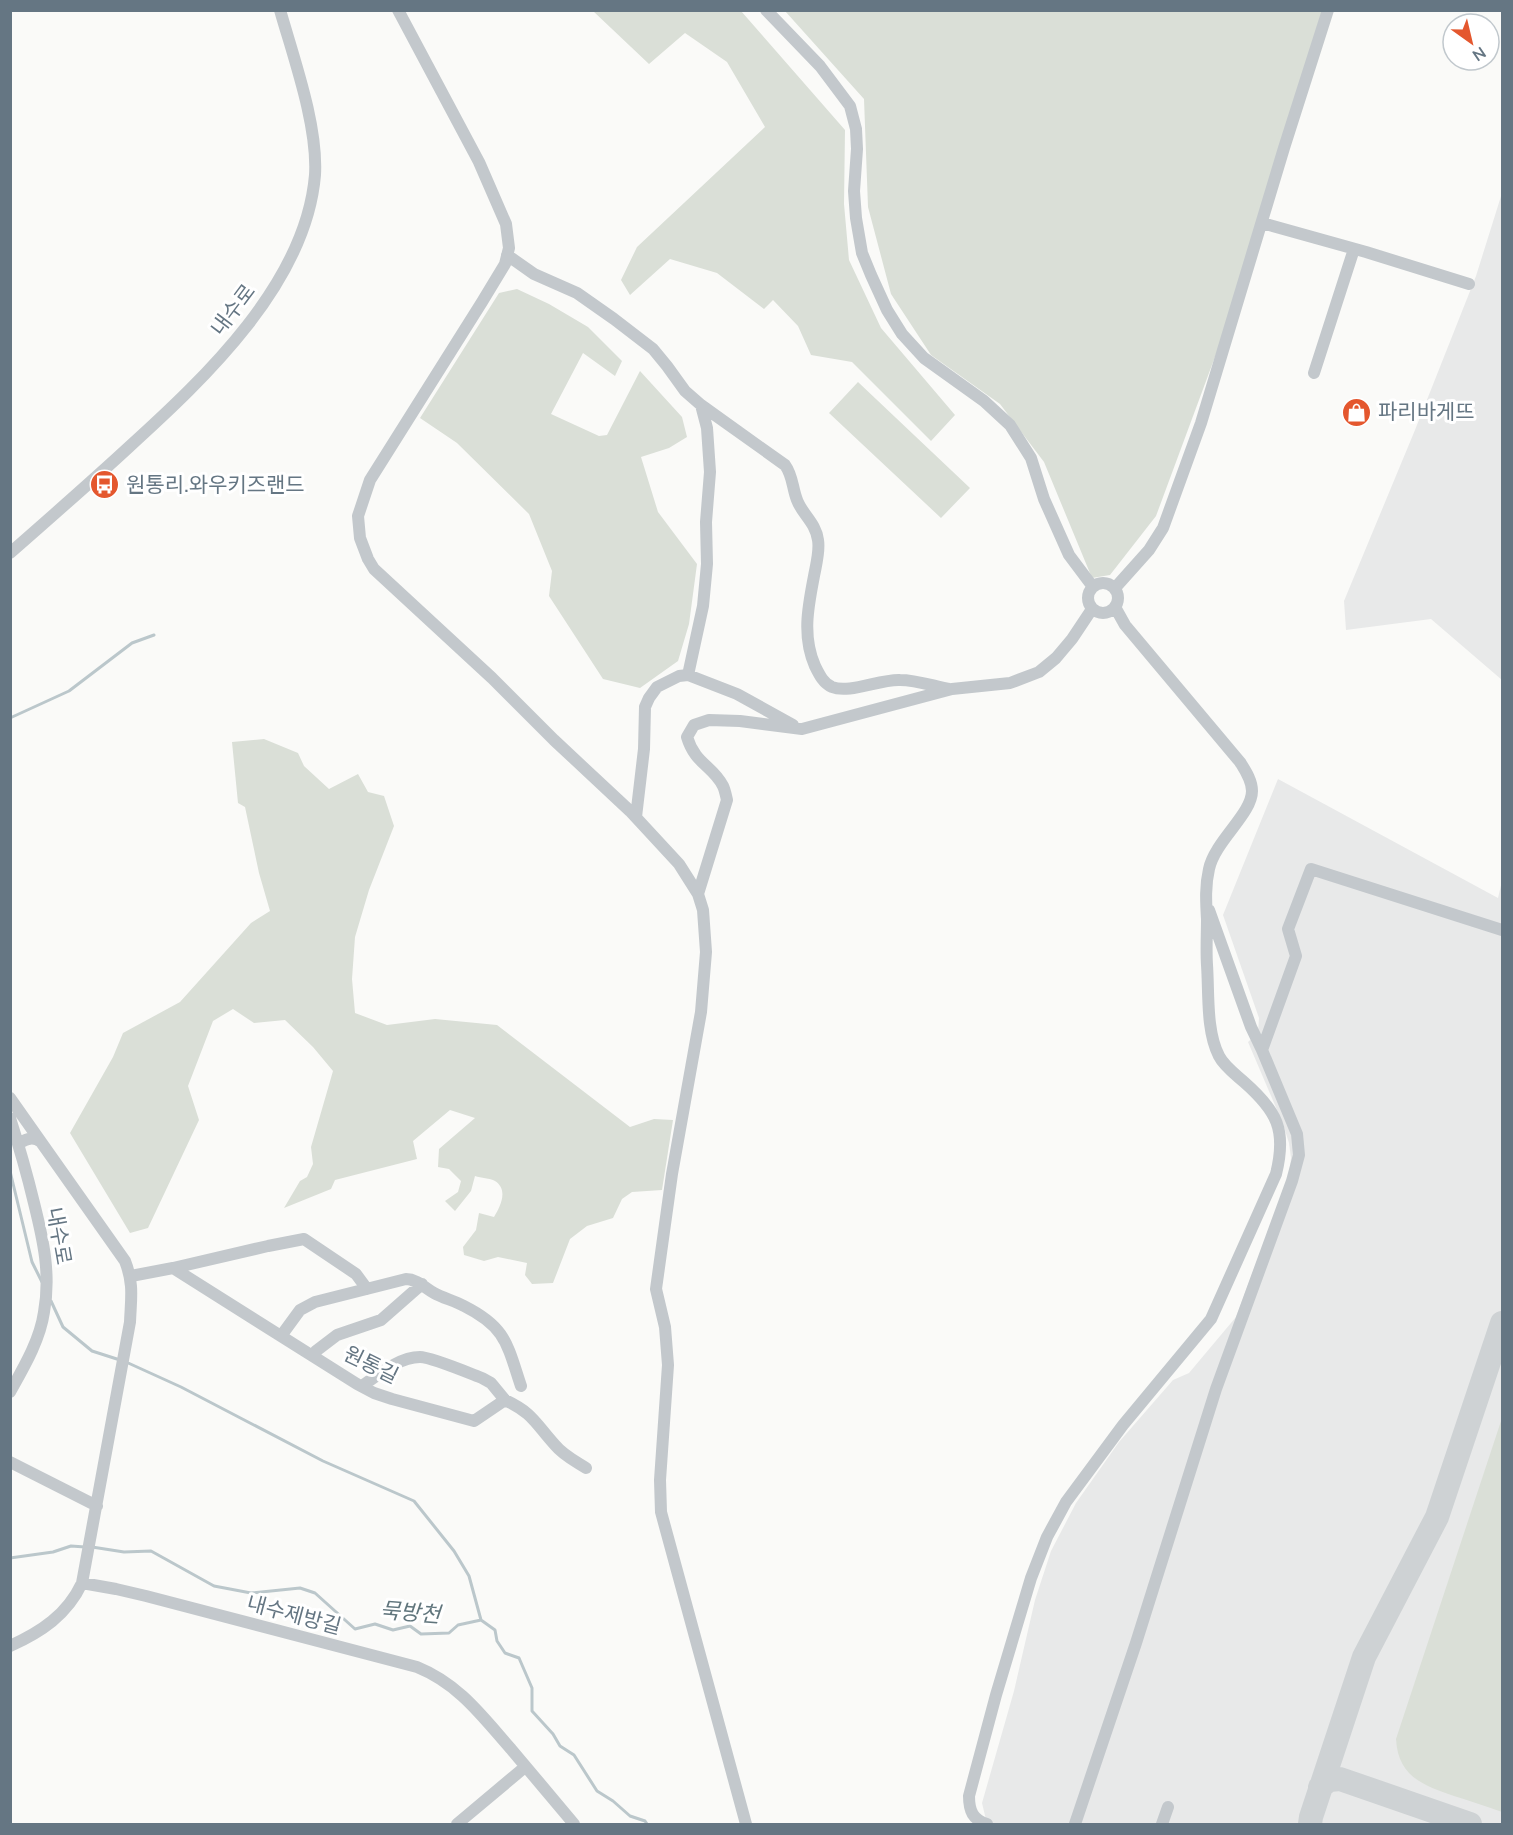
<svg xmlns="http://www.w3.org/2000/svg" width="1513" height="1835" viewBox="0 0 1513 1835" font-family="'Nunito Sans','Noto Sans KR',sans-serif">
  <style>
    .built { fill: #e8e9e9 }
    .green { fill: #dadfd7 }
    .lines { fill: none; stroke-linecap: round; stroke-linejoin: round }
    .stream { stroke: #bbc7cb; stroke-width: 3 }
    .taxiway { stroke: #ced2d4; stroke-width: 24 }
    .minor { stroke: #c3c8cc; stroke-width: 12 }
    .labels { text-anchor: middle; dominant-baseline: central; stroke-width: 6; stroke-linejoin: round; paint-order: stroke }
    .street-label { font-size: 21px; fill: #657683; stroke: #fff }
    .poi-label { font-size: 21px; fill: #657683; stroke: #fff; text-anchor: start }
    .water-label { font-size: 22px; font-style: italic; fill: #60757c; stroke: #fff }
  </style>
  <rect width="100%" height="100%" fill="#fafaf8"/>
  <path class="built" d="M1502,193V680L1431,619L1346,630L1344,601L1415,430L1476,276Z
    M1278,779L1498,898L1502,881V1824H987L982,1803L1014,1691L1035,1600L1051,1551L1076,1503L1119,1442L1173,1380L1189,1373L1236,1317L1289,1175L1291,1158L1289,1143L1283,1124L1248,1042L1258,1033L1259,1018L1223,915Z"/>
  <path class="green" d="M593,11H741L845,130L844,204L849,260L881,328L955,415L931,441L852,362L811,355L798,326L773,300L764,309L717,273L670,259L630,295L621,280L637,247L765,127L727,62L685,33L649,64Z
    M785,11H1322L1219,346L1156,516L1110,575L1092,578L1044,462L1000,404L931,355L891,294L868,207L864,99Z
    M517,289L549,304L588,327L622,361L615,376L583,353L551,414L599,436L607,435L640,371L682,417L687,437L669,448L641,457L658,512L697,564L689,624L678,661L640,688L603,679L549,596L552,571L529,514L457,443L420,418L499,293Z
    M858,382L970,488L941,518L829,413Z
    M264,739L298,753L304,766L329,789L358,774L368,792L384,796L394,826L369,890L355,937L352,979L355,1013L387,1025L435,1019L497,1025L630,1127L654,1119L673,1120L662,1190L632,1192L622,1199L613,1218L587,1226L570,1239L553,1283L532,1284L525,1275L527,1263L498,1257L484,1261L464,1255L463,1247L476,1230L479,1213L494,1217C500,1207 509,1190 495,1181C490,1178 481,1178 475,1176L471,1191L455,1211L445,1201L458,1192L461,1181L449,1169L438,1167L439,1149L475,1118L450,1110L413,1141L417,1159L335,1180L331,1189L284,1208L300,1181L307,1177L313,1164L311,1147L333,1071L313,1047L285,1020L254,1023L233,1009L213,1021L188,1086L199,1120L148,1228L130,1233L70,1133L113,1057L123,1033L180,1002L251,923L270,911L259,873L245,807L238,803L232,742Z
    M1502,1418V1812C1486,1806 1470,1801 1454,1796C1422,1785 1398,1776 1396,1739Z"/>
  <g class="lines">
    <path class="stream" d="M10,718L69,691L132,643L154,635
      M10,1171L32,1262L42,1282
      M51,1301L63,1327L92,1351L120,1360
      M126,1362L181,1387L323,1461L414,1501L454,1551L469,1576L481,1620
      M92,1547L124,1552L151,1551L214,1586L251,1593L300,1588L315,1593L355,1629L375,1624L393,1630L410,1626L421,1634L449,1633L458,1625L481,1620L495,1630L497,1641L505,1653L519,1658L532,1688V1711L553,1734L560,1746L574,1755L597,1791L613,1801L630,1816L645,1821L647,1824
      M10,1558L53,1552L71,1546L85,1547"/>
    <path class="taxiway" d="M1320,1787L1329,1780L1340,1779L1470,1824
      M1310,1824L1311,1817L1364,1657L1437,1517L1502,1323"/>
    <path class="minor" d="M398,10L479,162L506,224L509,248L505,264L482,302L370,480L358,516L360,538L368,559L374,569L492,678L554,740L630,811L679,864L698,894L703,910L706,952L701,1012L672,1174L656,1289L665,1327L668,1365L660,1480L661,1512L746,1824
      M766,10L820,66L850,106L856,129L857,149L854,191L856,218L862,253L871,275L887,310L902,334L924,358L984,401L1010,425L1031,458L1044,499L1069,555L1093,587
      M1262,223L1366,252L1469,284
      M507,255L534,274L577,293L614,319L653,349L667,366L685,391L701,405L707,428L710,472L706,522L707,564L703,606L688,675
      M1314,373L1354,249
      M701,405L785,465C793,476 792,487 797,500C802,514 816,523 818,540C820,551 816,565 814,576C808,607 802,636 815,666C819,674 823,683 832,687C849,694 880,679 900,680C916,680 933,686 949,689
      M10,553C50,518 90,483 129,447C205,378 306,283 315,175C318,126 294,59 280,10
      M1088 598a15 15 0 1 1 30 0a15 15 0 1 1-30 0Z
      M1115,588L1149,550L1163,528L1201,423L1284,148L1328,10
      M636,817L644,749L645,707L649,698L657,687L679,676L688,675L737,694L793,725
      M698,894L727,800C726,796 725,790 723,786C713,766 695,764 687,737L694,725L709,720L740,721L802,729L952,689L1010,683L1039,672L1056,658L1072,639L1092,609
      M1262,1050L1296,956L1288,929L1311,869L1502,930
      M10,1098L41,1142
      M10,1118C19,1146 27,1174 34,1203C43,1239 51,1274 44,1312C40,1340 24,1367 10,1392
      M173,1268L268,1246L304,1239L356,1274L367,1289
      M131,1276L173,1268L357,1384L374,1393L392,1399L474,1421L505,1400C533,1413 535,1423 555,1445C563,1455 575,1461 586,1468
      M281,1336L300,1310L315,1302L406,1279C417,1279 425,1288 434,1293C443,1298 455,1301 464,1306C506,1327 507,1344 521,1386
      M313,1356L316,1351L337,1335L381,1320L422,1284
      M362,1386C378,1375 399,1357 420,1357C431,1357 469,1373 482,1378L491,1383L505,1400
      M10,1462L97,1506
      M82,1583L116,1589L146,1596L417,1667C459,1684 482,1716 511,1749C532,1774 553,1799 574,1824
      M10,1646C41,1632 67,1615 82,1583L130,1322C131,1298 134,1284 125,1261L41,1142C33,1136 27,1139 19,1143
      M457,1824L525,1767
      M987,1824C973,1820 969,1811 969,1796L996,1695L1031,1578L1047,1537L1066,1502L1123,1425L1211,1319L1276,1174C1287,1130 1277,1111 1244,1082C1235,1074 1224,1066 1219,1056C1206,1031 1209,993 1207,965C1206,950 1207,935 1207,919C1206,902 1205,886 1209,869C1215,841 1252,814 1252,791C1252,780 1245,770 1240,762L1125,625L1115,607
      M1075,1824L1136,1643L1216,1389L1292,1181L1299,1155L1297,1134L1262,1050L1251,1027L1209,910
      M1162,1824L1168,1807"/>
  </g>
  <defs>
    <symbol id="shop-disc" viewBox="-11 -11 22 22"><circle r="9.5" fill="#e4572e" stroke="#fff"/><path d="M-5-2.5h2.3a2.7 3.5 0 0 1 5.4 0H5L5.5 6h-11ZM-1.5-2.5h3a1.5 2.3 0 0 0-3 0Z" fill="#fff"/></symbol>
    <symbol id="bus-disc" viewBox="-11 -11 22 22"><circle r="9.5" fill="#e4572e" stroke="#fff"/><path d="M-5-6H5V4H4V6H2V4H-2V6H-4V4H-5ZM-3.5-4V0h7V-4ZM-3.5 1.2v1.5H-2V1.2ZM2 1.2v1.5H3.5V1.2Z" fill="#fff"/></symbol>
  </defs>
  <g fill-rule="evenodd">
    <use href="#shop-disc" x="1340" y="396" width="33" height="33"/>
    <use href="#bus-disc" x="88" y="468" width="33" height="33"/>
  </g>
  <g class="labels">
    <g class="street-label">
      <text transform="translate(233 310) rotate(-53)">내수로</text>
      <text transform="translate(59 1236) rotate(80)">내수로</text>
      <text transform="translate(371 1365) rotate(26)">원통길</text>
      <text transform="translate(294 1615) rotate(15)">내수제방길</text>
    </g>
    <g class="poi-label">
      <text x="1378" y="412">파리바게뜨</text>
      <text x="126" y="485">원통리.와우키즈랜드</text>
    </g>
    <g class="water-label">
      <text transform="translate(410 1613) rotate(5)">묵방천</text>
    </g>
  </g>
  <rect width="1513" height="1835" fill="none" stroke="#657683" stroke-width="24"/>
  <g transform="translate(1471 42) rotate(146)"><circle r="28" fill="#ffffff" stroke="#c1c8cd" stroke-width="1.5"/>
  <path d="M0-4.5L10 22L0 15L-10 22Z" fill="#e4572e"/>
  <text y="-9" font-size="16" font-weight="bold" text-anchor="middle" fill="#657683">N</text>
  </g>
</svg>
